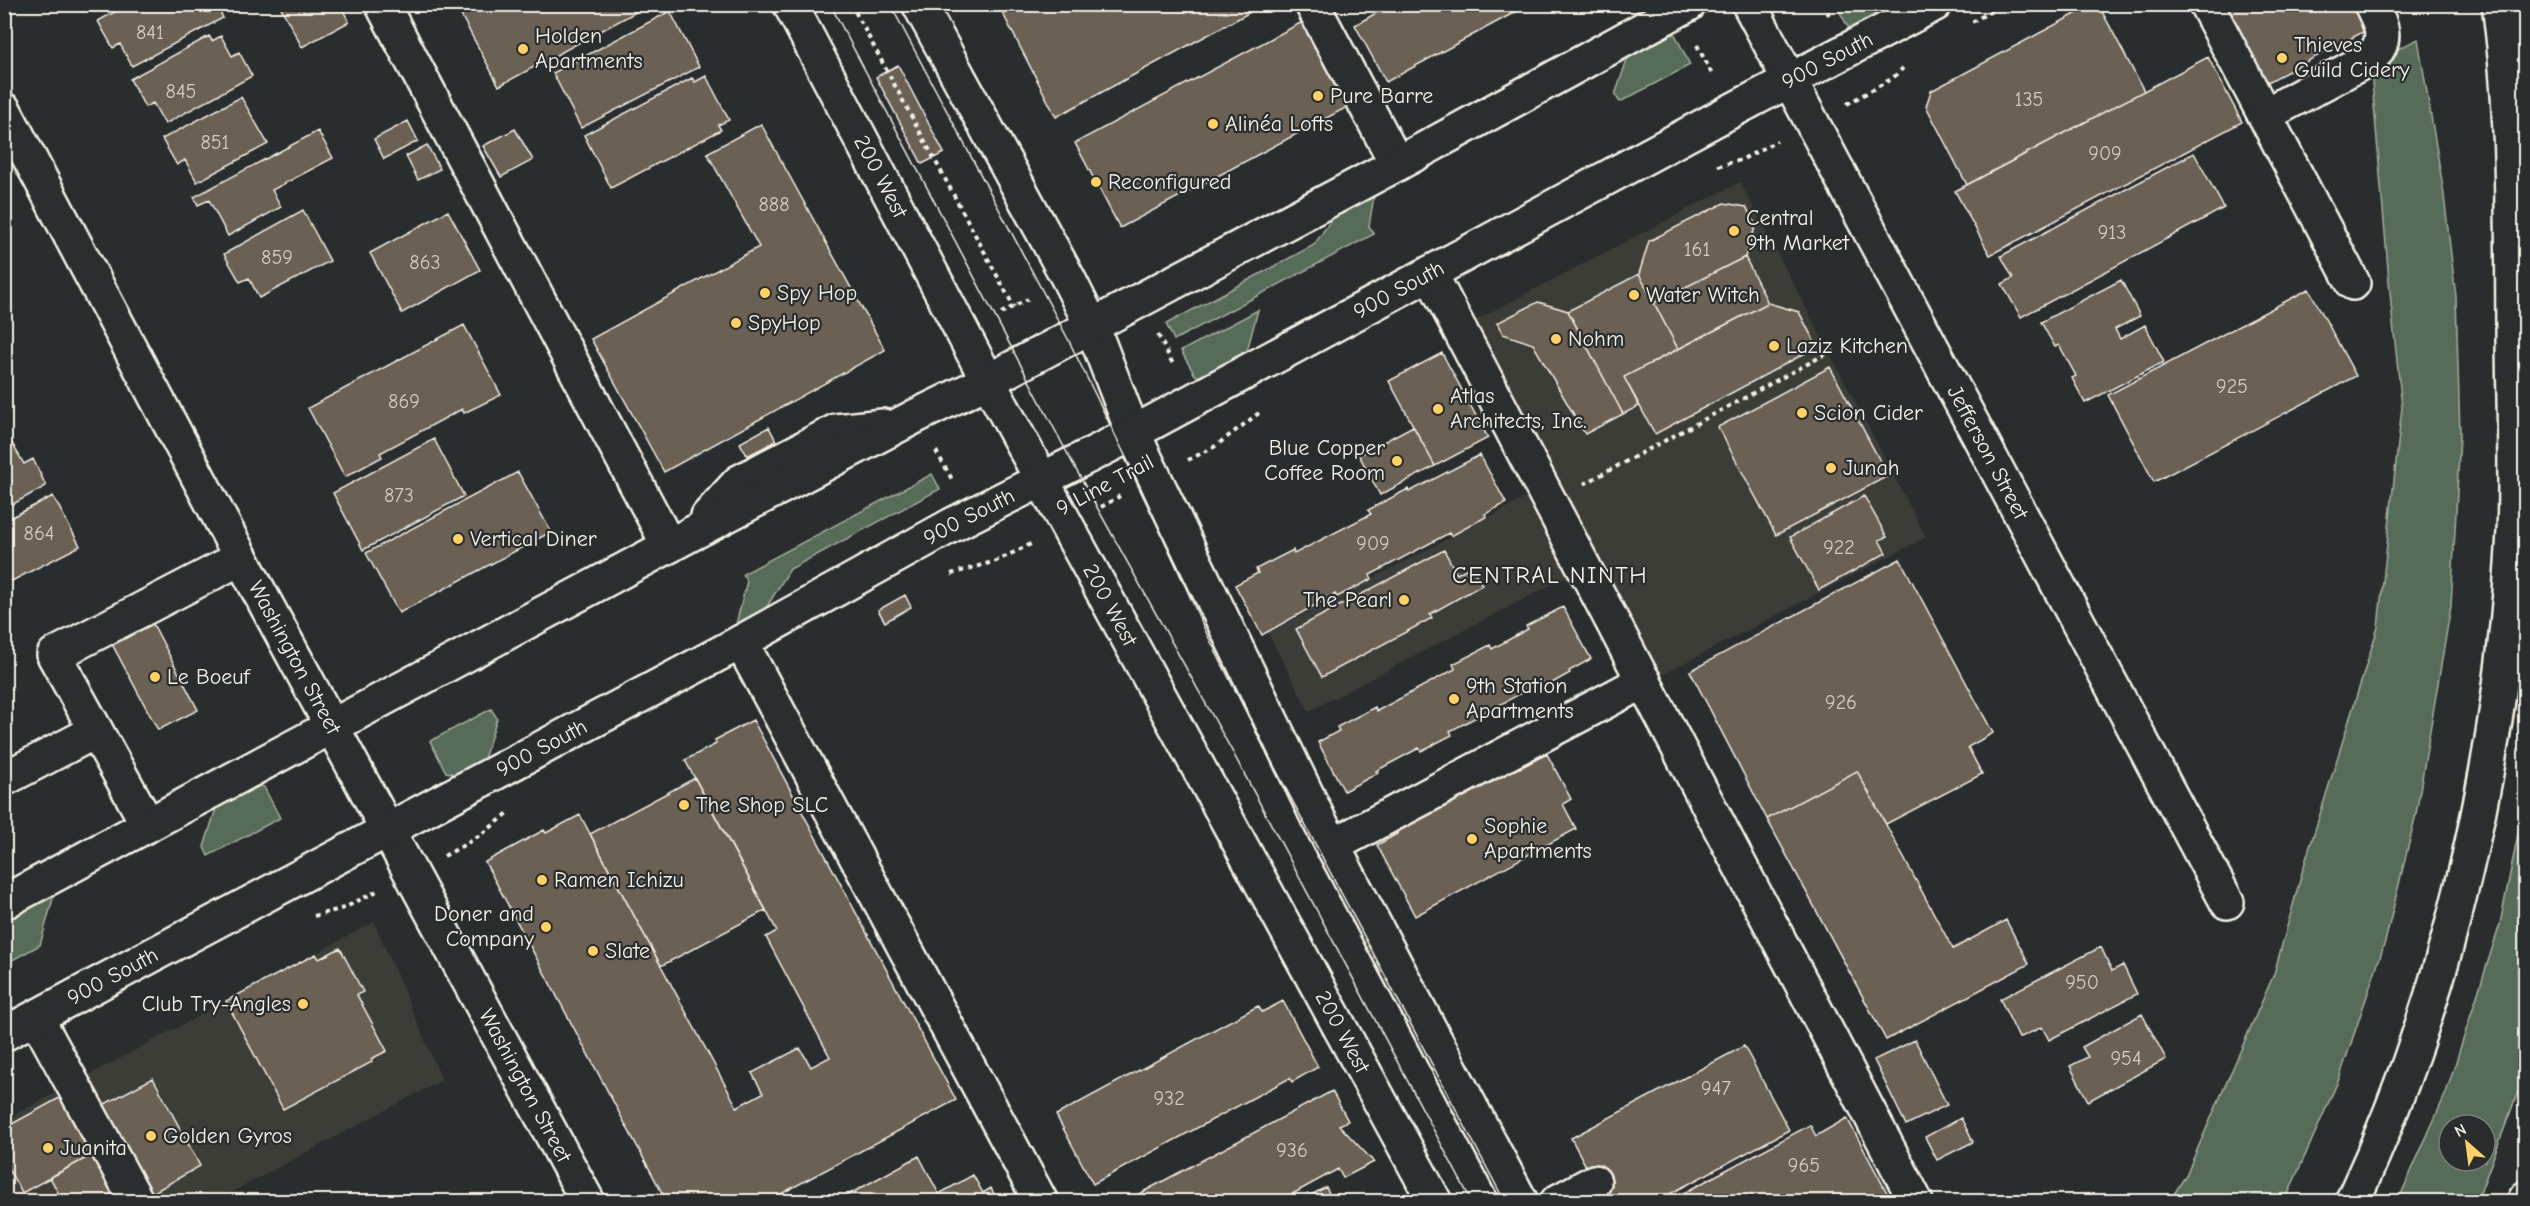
<svg xmlns="http://www.w3.org/2000/svg" width="2530" height="1206" viewBox="0 0 2530 1206" font-family="'Comic Neue',sans-serif">
  <style>
    .built { fill: #3e3c39 }
    .green { fill: #566c58; stroke: #a5aea0; stroke-width: 1.5; fill-rule: evenodd }
    .building { fill: #6b6052; stroke: #f4f1e8; stroke-width: 1.5 }
    .lines { fill: none; stroke-linecap: round; stroke-linejoin: round }
    .minor-casing { stroke: #f4f1e8; stroke-width: 38 }
    .highway-casing { stroke: #f4f1e8; stroke-width: 38 }
    .path { stroke: #f4f1e8; stroke-width: 4; stroke-dasharray: 4.5 4.5; stroke-linecap: butt }
    .minor { stroke: #2a2d2e; stroke-width: 33 }
    .highway { stroke: #2a2d2e; stroke-width: 33 }
    .tram { stroke: #f4f1e8; stroke-width: 1.5 }
    .poi-dot { fill: #ffd166; stroke: #2a2d2e; stroke-width: 2 }
    .labels { text-anchor: middle; dominant-baseline: central; stroke-width: 4.5; stroke-linejoin: round; paint-order: stroke }
    .number-label { font-size: 20px; fill: #d2cdc2 }
    .poi-label { font-size: 22px; fill: #f4f1e8; stroke: #2a2d2e; text-anchor: start }
    .street-label { font-size: 22px; fill: #f4f1e8; stroke: #2a2d2e }
    .neighbourhood-label { font-size: 24px; letter-spacing: 1.5px; fill: #f4f1e8; stroke: #2a2d2e }
  </style>
  <rect width="100%" height="100%" fill="#2a2d2e"/>
  <filter id="ink" filterUnits="userSpaceOnUse"><feTurbulence type="fractalNoise" baseFrequency=".0167" numOctaves="2"/><feDisplacementMap in="SourceGraphic" scale="12" xChannelSelector="R" yChannelSelector="G"/><feConvolveMatrix kernelMatrix="1 2 1 2 8 2 1 2 1" color-interpolation-filters="sRGB"/></filter>
  <g filter="url(#ink)">
    <path class="built" d="M1740,182L1926,537L1656,678L1595,562L1309,711L1268,633L1558,481L1474,321Z
      M374,922L442,1080L215,1201L5,1202V1120Z"/>
    <path class="green" d="M1836,5H1878L1873,18L1855,28L1848,27Z
      M1672,28L1690,65L1620,102L1615,95L1630,51Z
      M2418,39L2443,187L2456,297L2460,435L2451,606L2416,814L2385,942L2339,1079L2285,1201L2169,1202L2186,1175L2274,974L2303,869L2378,627L2402,407L2392,315L2371,70L2387,54Z
      M1376,184L1369,226L1374,234L1174,340L1166,324L1314,245L1345,200Z
      M1258,310L1247,351L1199,377L1195,375L1181,351Z
      M932,474L940,489L790,569L763,613L735,628L747,581L743,574Z
      M491,709L497,718L484,759L455,774L446,772L430,741Z
      M256,784L264,787L280,818L208,856L204,847L217,805Z
      M2525,799V1073L2477,1201H2398L2446,1093L2500,924ZM2449,1125H2485V1161H2449Z
      M56,888L40,945L5,964V924L14,912Z"/>
    <path class="building" d="M129,4H216L223,18L132,66L120,44L113,48L98,21Z
      M279,4H340L349,22L302,47Z
      M455,4H632L636,12L499,86Z
      M998,4H1265L1056,117Z
      M1392,4H1530L1386,82L1355,25Z
      M2094,4H2098L2144,91L1967,185L1926,106L1931,91Z
      M2222,4H2351L2365,31L2264,84Z
      M670,11L699,67L581,128L553,73Z
      M1306,20L1351,105L1120,228L1075,143Z
      M209,36L212,41L221,36L232,56L239,52L252,76L165,124L153,103L145,107L130,79Z
      M2208,57L2242,122L1990,255L1955,191Z
      M898,65L944,153L922,164L876,77Z
      M706,76L729,120L718,125L721,130L611,188L584,135L692,78L695,82Z
      M241,97L268,144L197,182L185,160L177,165L162,139Z
      M408,121L418,141L384,159L374,139Z
      M761,124L885,350L664,472L591,339L759,247L707,153Z
      M515,129L533,160L501,177L483,146Z
      M318,131L333,158L272,190L281,207L228,236L209,200L198,205L194,197Z
      M427,145L440,169L418,180L406,156Z
      M2194,153L2224,208L2021,317L2002,284L2013,278L2001,256Z
      M1724,203L1746,207L1756,225L1745,257L1654,303L1639,274L1649,241Z
      M303,210L330,261L259,298L249,278L240,282L224,254Z
      M448,211L480,270L402,313L370,253Z
      M1745,257L1768,303L1678,349L1654,303Z
      M1639,274L1678,349L1624,377L1639,406L1623,414L1568,311Z
      M2121,280L2140,316L2115,329L2120,339L2145,325L2164,362L2085,403L2072,378L2076,376L2059,345L2055,347L2041,322Z
      M2309,289L2356,376L2154,482L2108,395Z
      M1538,302L1568,311L1623,414L1585,434L1533,344L1503,334L1497,323Z
      M1768,303L1799,312L1817,347L1655,434L1624,377Z
      M464,325L501,395L464,413L462,409L380,453L382,457L345,477L308,408Z
      M1442,353L1488,438L1435,466L1389,381Z
      M1830,367L1888,476L1776,535L1718,427Z
      M1413,426L1435,466L1380,495L1359,455Z
      M769,427L776,441L747,456L740,443Z
      M9,438L24,464L33,459L46,486L4,509V440Z
      M434,439L464,496L363,550L333,493Z
      M1480,455L1506,503L1485,514L1486,517L1451,536L1449,533L1370,575L1372,579L1337,597L1335,594L1262,635L1235,585L1258,573L1256,569L1293,550L1294,554L1371,514L1368,510L1408,489L1409,492Z
      M518,472L551,532L399,613L366,553Z
      M53,496L80,546L4,585V521Z
      M1864,496L1887,537L1879,540L1886,553L1819,590L1790,537Z
      M1444,550L1457,574L1471,566L1482,585L1430,614L1432,618L1322,677L1296,629Z
      M1900,559L1993,733L1968,747L1982,774L1886,824L1857,771L1767,819L1690,671Z
      M905,595L911,607L885,622L878,610Z
      M1563,607L1591,659L1569,671L1570,673L1536,692L1533,687L1450,731L1452,735L1421,751L1419,748L1376,771L1378,773L1344,791L1318,742L1339,731L1337,727L1375,707L1377,711L1455,669L1453,664L1490,645L1492,649L1528,629L1526,626Z
      M152,622L198,710L158,730L112,644Z
      M753,720L956,1100L766,1202H667L485,862L544,830L546,833L580,815L737,1107L763,1093L752,1073L800,1048L811,1067L830,1057L766,937L777,931L685,760L716,744L715,740Z
      M4,738L14,756L4,761Z
      M1547,754L1571,799L1563,804L1576,829L1415,916L1377,845L1397,834L1394,828L1518,763L1520,768Z
      M1857,771L1953,949L2006,920L2029,964L1886,1040L1767,819Z
      M695,778L766,910L661,966L590,834Z
      M2101,947L2112,971L2123,965L2137,994L2049,1040L2042,1027L2019,1038L2000,999Z
      M340,948L363,992L357,995L387,1051L371,1059L372,1062L283,1109L226,1001L316,954L319,959Z
      M1283,1001L1318,1067L1292,1082L1290,1078L1093,1184L1056,1115L1258,1006L1262,1012Z
      M2142,1014L2166,1059L2088,1101L2070,1066L2088,1057L2082,1047Z
      M1915,1040L1947,1105L1906,1125L1874,1060Z
      M1744,1046L1789,1130L1655,1202H1605L1571,1138Z
      M153,1078L200,1166L149,1195L101,1106Z
      M1332,1091L1348,1121L1339,1125L1374,1162L1343,1178L1338,1169L1278,1202H1124Z
      M63,1096L94,1154L22,1193L4,1161V1142L10,1125Z
      M1847,1118L1892,1202H1756L1752,1194L1738,1202H1667L1810,1125L1816,1136Z
      M1961,1118L1973,1142L1937,1160L1925,1137Z
      M94,1154L120,1202H63L50,1177Z
      M919,1156L939,1194L973,1175L983,1193L991,1188L998,1202H835Z
      M1326,1187L1333,1202H1298Z"/>
    <g class="lines">
      <defs>
        <g id="minor">
          <path d="M382,4L669,546"/>
          <path id="s1" d="M790,4L988,381L1435,1202"/>
          <path d="M919,4L1068,278L1092,326L1133,433L1318,818L1521,1202"/>
          <path d="M1312,4L1397,164"/>
          <path id="s2" d="M1749,4L2227,902"/>
          <path d="M2206,4L2353,283"/>
          <path d="M2521,4L2526,13"/>
          <path id="s3" d="M4,110L241,558L588,1202"/>
          <path d="M2265,115L2372,57C2389,39 2381,24 2371,4"/>
          <path d="M1430,273L1916,1202"/>
          <path d="M708,516L739,482L836,431L883,426"/>
          <path d="M741,642L1041,1202"/>
          <path d="M96,731L54,655L241,558"/>
          <path d="M4,779L96,731L148,825"/>
          <path d="M1332,846L1644,681"/>
          <path d="M4,902L691,534L916,416L988,381L1397,164L1689,4"/>
          <path d="M36,1017L137,1202"/>
          <path id="s4" d="M4,1034L741,642L952,525L1118,441L1731,111L1935,4"/>
          <path d="M1557,1202L1594,1182"/>
          <path d="M2524,1202L2526,1198"/>
        </g>
        <path id="highway" d="M2352,1202C2448,997 2503,757 2514,531C2517,464 2513,396 2513,329C2512,220 2514,113 2499,4"/>
      </defs>
      <use href="#minor" class="minor-casing"/>
      <use href="#highway" class="highway-casing"/>
      <path class="path" d="M851,4L1014,307
        M1823,4L1829,15
        M1972,22L2004,4
        M1697,45L1713,76
        M1847,104L1893,78L1903,68
        M1718,166L1741,160L1777,141
        M1001,313L1028,299
        M1158,335L1174,366
        M936,451L953,481
        M1188,460L1214,447L1259,413
        M1584,484L1837,348
        M1101,507L1120,496
        M951,574L996,561L1033,543
        M444,856C467,844 488,831 508,813
        M314,916L344,908L377,891"/>
      <use href="#minor" class="minor"/>
      <use href="#highway" class="highway"/>
      <path class="tram" d="M830,4L1073,464L1232,751L1472,1202
        M890,4L1068,339L1140,486L1205,630L1257,734L1505,1202"/>
    </g>
  </g>
  <g class="poi-dot">
    <circle cx="523" cy="49" r="6"/>
    <circle cx="2282" cy="58" r="6"/>
    <circle cx="1318" cy="96" r="6"/>
    <circle cx="1213" cy="124" r="6"/>
    <circle cx="1096" cy="182" r="6"/>
    <circle cx="1734" cy="231" r="6"/>
    <circle cx="765" cy="293" r="6"/>
    <circle cx="1634" cy="295" r="6"/>
    <circle cx="736" cy="323" r="6"/>
    <circle cx="1556" cy="339" r="6"/>
    <circle cx="1774" cy="346" r="6"/>
    <circle cx="1438" cy="409" r="6"/>
    <circle cx="1802" cy="413" r="6"/>
    <circle cx="1397" cy="461" r="6"/>
    <circle cx="1831" cy="468" r="6"/>
    <circle cx="458" cy="539" r="6"/>
    <circle cx="1404" cy="600" r="6"/>
    <circle cx="155" cy="677" r="6"/>
    <circle cx="1454" cy="699" r="6"/>
    <circle cx="684" cy="805" r="6"/>
    <circle cx="1472" cy="839" r="6"/>
    <circle cx="542" cy="880" r="6"/>
    <circle cx="546" cy="927" r="6"/>
    <circle cx="593" cy="951" r="6"/>
    <circle cx="303" cy="1004" r="6"/>
    <circle cx="151" cy="1136" r="6"/>
    <circle cx="48" cy="1148" r="6"/>
  </g>
  <g class="labels">
    <g class="number-label">
      <text x="150" y="32">841</text>
      <text x="181" y="91">845</text>
      <text x="2029" y="99">135</text>
      <text x="215" y="142">851</text>
      <text x="2105" y="153">909</text>
      <text x="774" y="204">888</text>
      <text x="2112" y="232">913</text>
      <text x="1697" y="249">161</text>
      <text x="277" y="257">859</text>
      <text x="425" y="262">863</text>
      <text x="2232" y="386">925</text>
      <text x="404" y="401">869</text>
      <text x="399" y="495">873</text>
      <text x="39" y="533">864</text>
      <text x="1373" y="543">909</text>
      <text x="1839" y="547">922</text>
      <text x="1841" y="702">926</text>
      <text x="2082" y="982">950</text>
      <text x="2126" y="1058">954</text>
      <text x="1716" y="1088">947</text>
      <text x="1169" y="1098">932</text>
      <text x="1292" y="1150">936</text>
      <text x="1804" y="1165">965</text>
    </g>
    <g class="poi-label">
      <text x="535" y="36">Holden<tspan x="535" dy="25">Apartments</tspan></text>
      <text x="2294" y="45">Thieves<tspan x="2294" dy="25">Guild Cidery</tspan></text>
      <text x="1330" y="96">Pure Barre</text>
      <text x="1225" y="124">Alinéa Lofts</text>
      <text x="1108" y="182">Reconfigured</text>
      <text x="1746" y="218">Central<tspan x="1746" dy="25">9th Market</tspan></text>
      <text x="777" y="293">Spy Hop</text>
      <text x="1646" y="295">Water Witch</text>
      <text x="748" y="323">SpyHop</text>
      <text x="1568" y="339">Nohm</text>
      <text x="1786" y="346">Laziz Kitchen</text>
      <text x="1450" y="396">Atlas<tspan x="1450" dy="25">Architects, Inc.</tspan></text>
      <text x="1814" y="413">Scion Cider</text>
      <text x="1385" y="448" text-anchor="end">Blue Copper<tspan x="1385" dy="25">Coffee Room</tspan></text>
      <text x="1843" y="468">Junah</text>
      <text x="470" y="539">Vertical Diner</text>
      <text x="1392" y="600" text-anchor="end">The Pearl</text>
      <text x="167" y="677">Le Boeuf</text>
      <text x="1466" y="686">9th Station<tspan x="1466" dy="25">Apartments</tspan></text>
      <text x="696" y="805">The Shop SLC</text>
      <text x="1484" y="826">Sophie<tspan x="1484" dy="25">Apartments</tspan></text>
      <text x="554" y="880">Ramen Ichizu</text>
      <text x="534" y="914" text-anchor="end">Doner and<tspan x="534" dy="25">Company</tspan></text>
      <text x="605" y="951">Slate</text>
      <text x="291" y="1004" text-anchor="end">Club Try-Angles</text>
      <text x="163" y="1136">Golden Gyros</text>
      <text x="60" y="1148">Juanita</text>
    </g>
    <g class="street-label">
      <text stroke="none"><textPath href="#s4" startOffset="2067">900 South</textPath></text>
      <text stroke="none"><textPath href="#s1" startOffset="195">200 West</textPath></text>
      <text stroke="none"><textPath href="#s4" startOffset="1581">900 South</textPath></text>
      <text stroke="none"><textPath href="#s2" startOffset="508">Jefferson Street</textPath></text>
      <text transform="translate(1105 485) rotate(-28)">9 Line Trail</text>
      <text stroke="none"><textPath href="#s4" startOffset="1095">900 South</textPath></text>
      <text stroke="none"><textPath href="#s1" startOffset="681">200 West</textPath></text>
      <text stroke="none"><textPath href="#s3" startOffset="620">Washington Street</textPath></text>
      <text stroke="none"><textPath href="#s4" startOffset="609">900 South</textPath></text>
      <text stroke="none"><textPath href="#s4" startOffset="123">900 South</textPath></text>
      <text stroke="none"><textPath href="#s1" startOffset="1167">200 West</textPath></text>
      <text stroke="none"><textPath href="#s3" startOffset="1106">Washington Street</textPath></text>
    </g>
    <g class="neighbourhood-label">
      <text x="1550" y="575">CENTRAL NINTH</text>
    </g>
  </g>
  <rect width="2530" height="1206" fill="none" stroke="#2a2d2e" stroke-width="24"/>
  <rect x="12" y="12" width="2506" height="1182" fill="none" stroke="#f4f1e8" stroke-width="2" filter="url(#ink)"/>
  <g transform="translate(2467 1143) rotate(332)"><circle r="28" fill="#2a2d2e" stroke="#7b7b78" stroke-width="1.5"/>
  <path d="M0-4.5L10 22L0 15L-10 22Z" fill="#ffd166"/>
  <text y="-9" font-size="16" font-weight="bold" text-anchor="middle" fill="#f4f1e8">N</text>
  </g>
</svg>
